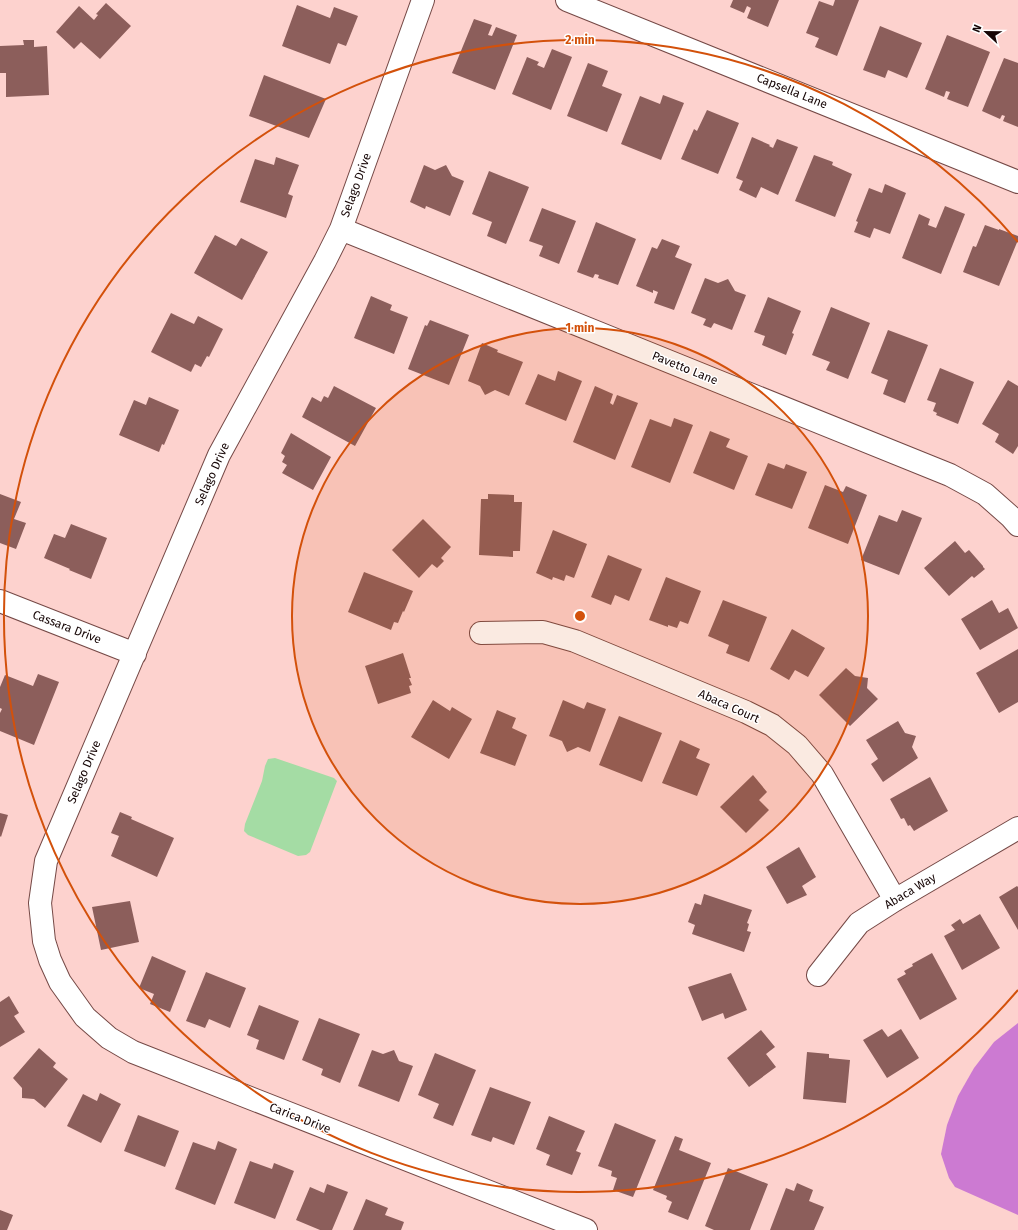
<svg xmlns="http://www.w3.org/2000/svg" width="1018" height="1230" viewBox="0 0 1018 1230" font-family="'Fira Sans',sans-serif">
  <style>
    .green { fill: #a4dca4 }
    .water { fill: #cc7ad2 }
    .building { fill: #8c5e5b }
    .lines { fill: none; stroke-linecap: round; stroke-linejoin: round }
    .minor-casing { stroke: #754946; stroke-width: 24 }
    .minor { stroke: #fff; stroke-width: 22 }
    .ring { fill: none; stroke: #d3510b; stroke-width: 2 }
    .labels { text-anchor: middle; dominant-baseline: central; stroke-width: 3; stroke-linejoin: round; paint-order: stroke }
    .street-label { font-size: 12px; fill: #160606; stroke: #fff }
    .centre { fill: #d3510b; stroke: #fff; stroke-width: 2 }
    .ring-label { font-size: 12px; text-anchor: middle; font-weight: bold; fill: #d3510b; stroke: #fff; stroke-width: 3; stroke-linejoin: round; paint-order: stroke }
  </style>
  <rect width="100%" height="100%" fill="#fdd2ce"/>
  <path class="green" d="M275,758L334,778L337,781L310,852L306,855L298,856L248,835L244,831L245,824L262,781L265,766L268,759Z"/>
  <path class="water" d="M1018,1023V1215L955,1187L949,1178L941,1154L947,1125L958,1096L974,1068L994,1042Z"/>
  <path class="building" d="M733,0H779L768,27L747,18L751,8L747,6L744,13L730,7Z
    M835,0H859L837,56L815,47L819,38L806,33L819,1L833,6Z
    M106,3L131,26L100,59L81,42L74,49L56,32L79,6L94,20L98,15L96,14Z
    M297,5L330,18L334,7L358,16L346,46L338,43L330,64L282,46Z
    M474,19L492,25L488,35L492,36L496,27L517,35L495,90L452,73Z
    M880,26L922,43L907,78L888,70L885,78L863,70Z
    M947,35L990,52L968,107L947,99L950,92L946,91L944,97L925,89Z
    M23,40H34V47L47,46L49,95L6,97V73H0V46L24,45Z
    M552,49L572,57L551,110L512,94L527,57L539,62L537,65L544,68Z
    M1004,58L1018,63V127L1003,121L1005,116L1002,115L1000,119L982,111Z
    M588,63L608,71L602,86L622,94L607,132L567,116Z
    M264,75L326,99L309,138L249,116Z
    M663,95L684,103L661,160L621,144L640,96L660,104Z
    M707,110L739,123L718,174L681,159L694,129L697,131Z
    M752,137L770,145L769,146L773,148L777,139L798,147L778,195L761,187L756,198L739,190L743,181L736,178Z
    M814,155L833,162L832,165L852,174L835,217L795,201Z
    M276,157L299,165L288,194L293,196L286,218L240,202L255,159L274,165Z
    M424,165L435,170L446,165L452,176L464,181L450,216L426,206L425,209L410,202Z
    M489,171L529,187L506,244L487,236L492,222L472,214Z
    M885,184L906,193L890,234L874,228L870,238L854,232L858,222L856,221L869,188L882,193Z
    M945,206L965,214L941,274L902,258L919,214L930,219L928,225L936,228Z
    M542,208L576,221L559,264L539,256L543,246L529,241Z
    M596,222L636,239L618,285L598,278L599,275L595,274L593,278L577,272Z
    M985,225L999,230V229L1018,236V240L999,286L963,272L973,246L976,247Z
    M215,235L236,246L241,238L268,252L242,300L194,273Z
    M662,239L680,246L675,257L692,264L674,310L654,303L658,292L653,290V293L636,286L652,247L657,249Z
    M705,278L718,283L728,279L735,291L746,295L732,330L714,323L711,328L703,325L706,319L691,313Z
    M371,296L392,305L390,310L408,317L394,354L354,338Z
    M768,297L801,311L792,333L794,334L786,355L762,345L765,336L754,332Z
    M831,307L870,323L848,379L826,370L830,362L812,355Z
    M171,313L194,324L198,316L223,329L209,357L207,356L201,367L195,364L191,372L151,352Z
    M430,320L469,335L449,385L408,369L425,325L427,326Z
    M888,330L928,345L905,403L883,394L888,380L871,373Z
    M482,343L498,350L497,352L523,362L509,396L495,390L485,395L480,386L468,381Z
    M940,368L974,382L958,424L936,415L937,413L933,411L936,403L927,400Z
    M558,371L582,381L566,421L525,404L538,374L555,381Z
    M1008,380L1018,386V446L1013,454L995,442L999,434L982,424Z
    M334,386L376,408L355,446L302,417L312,397L321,402L324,396L328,398Z
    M595,386L613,394L610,403L613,405L617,395L638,403L615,460L573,442Z
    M149,397L179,410L164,445L162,444L159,452L119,435L134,400L146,405Z
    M674,418L693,425L670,483L631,467L650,419L671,427Z
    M710,431L730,439L726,447L748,456L734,490L693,473Z
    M291,433L331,457L313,490L282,473L287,465L282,462L285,456L281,453Z
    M768,463L784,469L786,464L807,472L792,509L755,495Z
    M825,485L843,492L846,486L867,495L848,544L808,528Z
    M0,494L21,502L14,519L26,523L16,549L0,543Z
    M488,494L514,495V502H522L520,551H513V557L479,555L481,499H488Z
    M902,510L922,518L899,575L861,560L879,515L897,522Z
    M423,519L451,547L441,558L444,561L437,568L432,564L419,578L392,550Z
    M71,524L107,538L91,579L69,570L70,569L44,558L54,534L65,538Z
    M553,530L587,544L574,578L566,575L564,581L553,577L552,580L536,573Z
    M955,541L965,553L969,550L983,566V567L985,569L974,578L972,576L949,596L924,568Z
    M608,555L642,569L629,601L615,595L611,605L591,597Z
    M364,572L413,591L404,612L403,611L398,623L394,622L391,630L348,612Z
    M666,577L701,591L688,624L680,621L677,628L668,625V627L649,620Z
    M723,600L767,617L749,662L726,653L729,645L708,636Z
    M992,600L999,613L1008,608L1018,628L980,650L961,619Z
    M792,629L825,648L808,677L795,670L789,680L770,669Z
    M1018,649V702L999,713L976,673Z
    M403,653L411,678H409L412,685L409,686L411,693L378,704L365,666Z
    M846,668L855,676L868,678L867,688L878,699L850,726L819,695Z
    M38,674L59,682L34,745L0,731V713L2,709L0,708V687L5,675L33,686Z
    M433,700L450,711L452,707L472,719L449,759L411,737Z
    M563,700L584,709L587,702L606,709L590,752L578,747L567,752L562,741L549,736Z
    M497,710L516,718L512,728L527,735L515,766L480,753Z
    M619,716L662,733L642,782L599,765Z
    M898,721L905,733L916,736L912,747L918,758L883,782L871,764L878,759L866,740Z
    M680,740L700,749L696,758L710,764L697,796L662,783Z
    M753,775L767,792L759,800L769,810L746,833L720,807Z
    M930,777L948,811L914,831L910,825L908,826L904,818L901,819L890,799Z
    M120,812L132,817L131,819L174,838L157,877L111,856L119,836L111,833Z
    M0,813L8,815L1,837L0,836Z
    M799,847L816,877L802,886L807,895L787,904L766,867Z
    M1017,886L1018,887V930L999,897Z
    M704,894L752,910L747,923L749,924L747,931L751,932L744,952L692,934L695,925L688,922L695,903L701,905Z
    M130,901L139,942L101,950L92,907Z
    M980,914L1000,948L962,970L944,936L955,930L951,925L960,919L963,924Z
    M932,953L957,999L920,1020L897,979L906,974L904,971L913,966L912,964Z
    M152,956L186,971L170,1012L150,1004L154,994L139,988Z
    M206,972L246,988L230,1028L209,1019L205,1028L186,1021Z
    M731,973L747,1010L725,1019L723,1013L702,1021L688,987Z
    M9,996L19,1013L14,1016L25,1032L0,1047V1002Z
    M259,1005L299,1021L284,1060L256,1049L259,1040L247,1035Z
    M319,1018L360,1034L340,1083L321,1075L323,1069L302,1060Z
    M882,1029L888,1037L901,1029L919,1058L887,1078L863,1040Z
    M761,1030L775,1047L766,1054L776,1067L749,1087L727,1058Z
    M39,1048L56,1063L53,1067L68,1079L45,1108L34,1099L22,1098V1088L13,1078Z
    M372,1050L383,1054L394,1050L399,1061L413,1066L399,1102L358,1086Z
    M807,1052L829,1054V1058L850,1060L846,1103L803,1099Z
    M435,1053L476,1070L453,1126L433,1118L439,1104L418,1095Z
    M490,1087L531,1102L514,1145L493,1137L491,1142L471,1135Z
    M100,1093L121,1104L101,1143L67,1126L83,1094L97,1101Z
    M138,1115L179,1131L165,1167L124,1151Z
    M549,1116L585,1131L576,1151L581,1153L572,1175L546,1165L550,1155L536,1149Z
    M615,1123L656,1140L633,1197L613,1190L617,1178L611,1176L612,1171L598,1166Z
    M675,1136L683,1139L679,1150L711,1163L688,1220L668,1212L672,1202L666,1199L667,1196L653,1190Z
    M218,1141L237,1149L215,1205L175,1189L193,1142L215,1150Z
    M250,1161L272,1169L274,1163L294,1171L275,1219L234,1203Z
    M728,1168L768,1184L750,1230H714L705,1226Z
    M797,1183L813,1190L809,1201L824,1207L814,1230H770L786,1188L794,1191Z
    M327,1184L348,1192L332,1230H320L296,1220L310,1187L324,1193Z
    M366,1199L388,1208L385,1215L404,1222L401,1230H353Z
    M0,1210L13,1215L7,1230H0Z"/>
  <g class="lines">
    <defs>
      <path id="minor" d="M423,0L341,229L325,261L219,455L46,861L40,903L44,941L50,960L60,982L85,1017L109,1038L133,1052L586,1230
        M567,0L1018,182
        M341,229L950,475L985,494L1011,517L1018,525
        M0,601L135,654
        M481,633L543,632L575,641L746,712L772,725L797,745L822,774L895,900
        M818,975L859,923L895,900L1018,828"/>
    </defs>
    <use href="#minor" class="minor-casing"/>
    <use href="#minor" class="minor"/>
  </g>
  <circle cx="580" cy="616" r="288" fill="#d3510b" fill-opacity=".12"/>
  <g class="ring">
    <circle cx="580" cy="616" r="288"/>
    <path d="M1018 990A576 576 0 1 1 1018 242"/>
  </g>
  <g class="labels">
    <g class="street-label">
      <text transform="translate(792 91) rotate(22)">Capsella Lane</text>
      <text transform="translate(356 185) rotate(-70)">Selago Drive</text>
      <text transform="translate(685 368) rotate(22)">Pavetto Lane</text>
      <text transform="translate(212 474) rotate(-66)">Selago Drive</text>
      <text transform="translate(67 627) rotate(21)">Cassara Drive</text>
      <text transform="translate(729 706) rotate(24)">Abaca Court</text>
      <text transform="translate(84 772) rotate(-67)">Selago Drive</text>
      <text transform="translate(910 891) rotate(-31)">Abaca Way</text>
      <text transform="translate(300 1118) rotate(21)">Carica Drive</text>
    </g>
  </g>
  <circle cx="580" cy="616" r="6" class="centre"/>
  <g class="ring-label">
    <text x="580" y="44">2 min</text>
    <text x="580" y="332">1 min</text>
  </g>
  <g transform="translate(986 32) rotate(292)" stroke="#ffffff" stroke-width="3" paint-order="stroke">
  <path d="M0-3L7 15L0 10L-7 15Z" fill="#160606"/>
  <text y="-6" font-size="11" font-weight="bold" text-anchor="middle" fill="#160606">N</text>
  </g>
</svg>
